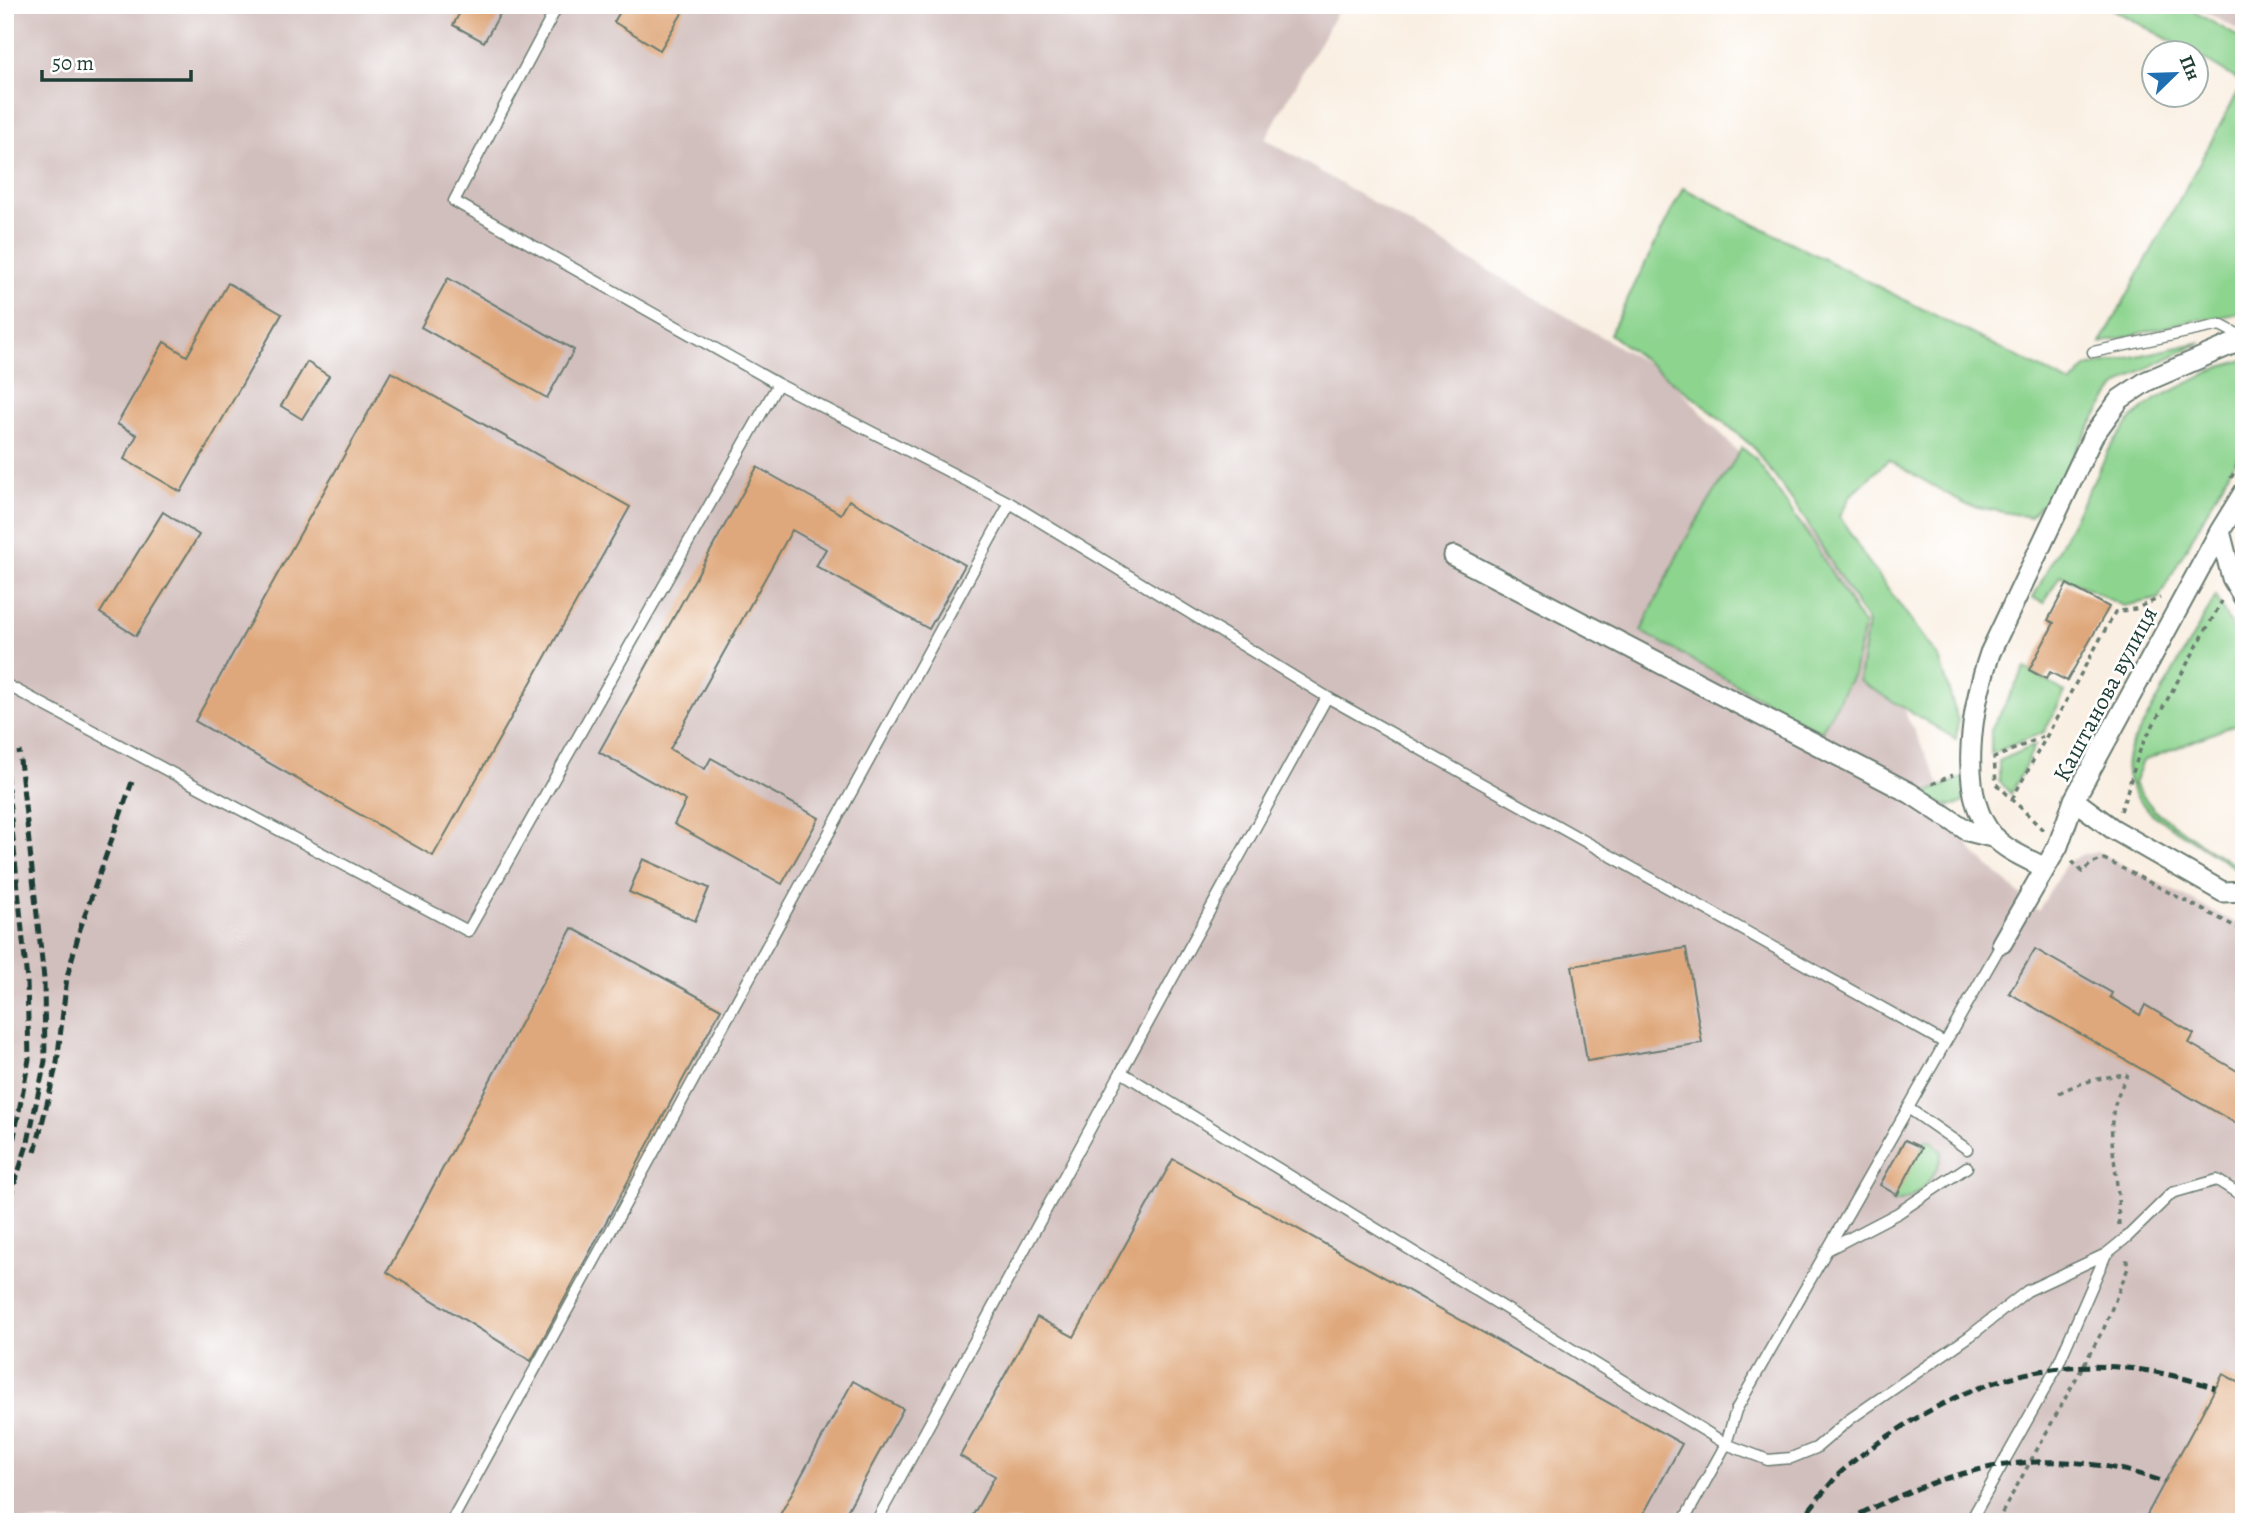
<svg xmlns="http://www.w3.org/2000/svg" width="2249" height="1527" viewBox="0 0 2249 1527" font-family="Alegreya,serif">
  <style>
    .industrial { fill: #d1bfbd }
    .green { fill: #8dd48f; stroke: #568862; stroke-width: 2 }
    .building { fill: #dfa87c }
    .lines { fill: none; stroke-linecap: round; stroke-linejoin: round }
    .service-casing { stroke: #6b7b71; stroke-width: 13 }
    .minor-casing { stroke: #6b7b71; stroke-width: 23 }
    .path { stroke: #6b7b71; stroke-width: 3.5; stroke-dasharray: 5 5; stroke-linecap: butt }
    .service { stroke: #fff; stroke-width: 10 }
    .minor { stroke: #fff; stroke-width: 19 }
    .rail { stroke: #1f3d34; stroke-width: 5; stroke-dasharray: 10 5; stroke-linecap: butt }
    .labels { text-anchor: middle; dominant-baseline: central; stroke-width: 5; stroke-linejoin: round; paint-order: stroke }
    .street-label { font-size: 24px; fill: #1f3d34; stroke: #fff }
  </style>
  <rect width="100%" height="100%" fill="#fff"/>
  <filter id="ink" filterUnits="userSpaceOnUse"><feTurbulence type="fractalNoise" baseFrequency=".0143" numOctaves="2"/><feDisplacementMap in="SourceGraphic" scale="14" xChannelSelector="R" yChannelSelector="G"/><feConvolveMatrix kernelMatrix="1 2 1 2 8 2 1 2 1" color-interpolation-filters="sRGB"/></filter>
  <filter id="wash" filterUnits="userSpaceOnUse"><feTurbulence type="fractalNoise" baseFrequency=".00686" numOctaves="4" result="noise"/><feDisplacementMap in="SourceGraphic" scale="28" xChannelSelector="R" yChannelSelector="G"/><feGaussianBlur stdDeviation="1.57" result="paint"/><feColorMatrix in="noise" values="0 0 0 0 0 0 0 0 0 0 0 0 0 0 0 0 0 1.4 0 .05"/><feComposite in="paint" operator="in"/></filter>
  <g filter="url(#wash)">
    <rect width="100%" height="100%" fill="#f9efe2"/>
    <path class="industrial" d="M5,5H1341L1265,139L1668,376L1827,550L1972,851L2038,911L2067,862L2082,855L2098,852L2244,927V1522H5Z
      M2192,5H2244V33Z"/>
    <path class="green" d="M2105,5H2182L2244,40V312L2221,317L2193,320L2101,343L2243,83L2197,55L2196,52H2191Z
      M1683,188L2071,384L2087,367L2202,342L2139,372L2116,387L2101,408L2049,497L2029,517L1967,505L1888,460L1850,496L1840,517L1865,557L1940,660L1958,721L1956,739L1859,681L1868,623L1800,511L1753,447L1705,406L1610,334Z
      M2244,360V445L2158,599L2123,606L2060,575L2044,603L2033,598L2110,448L2132,418L2156,399L2220,367Z
      M1742,448L1755,458L1812,541L1864,626L1853,674L1821,732L1641,631L1683,544Z
      M2216,596L2244,653V721L2143,761L2134,784L2154,810L2210,850L2244,870V874L2152,814C2132,795 2120,775 2130,748Z
      M2025,668L2065,692L2044,732L1991,754V730Z
      M2035,745L2011,794L1999,781V761Z
      M1964,777V797L1962,803C1947,809 1936,801 1923,794Z
      M1926,1140L1933,1142L1942,1152C1939,1175 1915,1202 1892,1202Z"/>
    <g id="blocks">
      <path class="building" d="M464,5H505L484,42L453,25Z
        M624,5H687L660,50L614,22Z
        M448,278L574,350L547,398L421,327Z
        M228,283L282,314L181,492L124,459L137,435L117,424L164,342L187,356Z
        M307,362L329,376L302,419L281,406Z
        M391,372L630,507L433,856L195,721Z
        M757,467L841,514L849,500L965,565L929,629L816,566L826,549L792,530L670,749L705,769L711,758L819,818L782,884L674,824L686,801L599,752Z
        M163,512L199,535L136,636L100,613Z
        M2067,584L2109,607L2067,681L2050,672L2046,679L2029,670L2054,623L2048,620Z
        M643,859L709,888L695,921L629,892Z
        M572,928L721,1009L531,1361L387,1272Z
        M1686,948L1702,1043L1587,1061L1572,966Z
        M2035,949L2112,993L2110,997L2140,1015L2145,1005L2194,1034L2189,1043L2244,1075V1128L2009,993Z
        M1905,1140L1922,1148L1897,1195L1880,1185Z
        M1173,1159L1682,1444L1639,1522H969L995,1476L960,1456L1037,1317L1074,1337Z
        M2223,1374L2244,1385V1522H2143Z
        M853,1381L903,1409L841,1522H776Z"/>
    </g>
  </g>
  <g filter="url(#ink)">
    <use href="#blocks" fill-opacity="0" stroke="#6b7b71" stroke-width="2"/>
    <g class="lines">
      <defs>
        <path id="service" d="M558,5L454,201L778,384
          M2093,352L2220,325L2243,337
          M5,684L468,931L778,384L1010,503L1327,697L1945,1043
          M1327,697L1121,1072L1726,1444L1683,1522
          M2002,943L1736,1410L1726,1444L1768,1460L1791,1458L1816,1448L1850,1419L1970,1336L2027,1291L2106,1254L2127,1237L2172,1193L2217,1180L2244,1197
          M1908,1108L1967,1149
          M1829,1249L1898,1213L1967,1167
          M451,1522L1010,503
          M876,1522L1121,1072
          M1970,1522L2057,1367L2106,1254"/>
        <path id="minor" d="M2220,531L2232,578L2244,598
          M1454,556L1910,793L1968,831L1996,838
          M2074,800L2113,829L2223,892L2244,891
          M2045,868C2028,859 2007,851 1994,837C1955,793 1973,703 1990,653L2093,436L2120,399L2147,381L2244,339
          M2002,943L2058,846L2074,800L2220,531L2244,492"/>
      </defs>
      <use href="#service" class="service-casing"/>
      <use href="#minor" class="minor-casing"/>
      <path class="path" d="M2231,478L2244,455
        M1932,784L1953,775
        M2012,799L2115,612L2135,609L2160,598
        M2121,811L2141,747L2222,601
        M2043,830L1996,783L1994,758L2044,736
        M2072,861L2082,872L2091,864L2104,859L2244,931
        M2059,1093C2079,1082 2104,1077 2127,1074
        M2119,1225C2118,1212 2119,1199 2117,1186C2113,1138 2103,1119 2128,1074
        M1997,1522L2104,1328L2128,1268L2126,1257"/>
      <use href="#service" class="service"/>
      <use href="#minor" class="minor"/>
      <path class="rail" d="M5,758L27,981L29,1059L14,1137L5,1162
        M35,1152L57,1063L67,977L80,929L132,782
        M5,1213L28,1142L45,1061L44,979L19,751
        M1800,1522C1812,1506 1824,1491 1837,1476C1858,1455 1885,1438 1910,1422C2009,1362 2105,1350 2215,1388
        M1847,1522C1865,1510 1885,1502 1904,1494C1991,1457 2075,1450 2164,1482"/>
    </g>
  </g>
  <g class="labels">
    <g class="street-label">
      <text transform="translate(2105 694) rotate(-62)">Каштанова вулиця</text>
    </g>
  </g>
  <rect width="2249" height="1527" fill="none" stroke="#fff" stroke-width="28"/>
  <g transform="translate(2175 74) rotate(67)"><circle r="33" fill="#ffffff" stroke="#a5b1ae" stroke-width="2"/>
  <path d="M0-5L12 26L0 18L-12 26Z" fill="#1f6fb2"/>
  <text y="-10" font-size="19" font-weight="bold" text-anchor="middle" fill="#1f3d34">Пн</text>
  </g>
  <path d="M42 70v10h149v-10" fill="none" stroke="#1f3d34" stroke-width="3.5"/>
  <text x="52" y="70" font-size="21" fill="#1f3d34" stroke="#ffffff" stroke-width="5" paint-order="stroke">50 m</text>
</svg>
